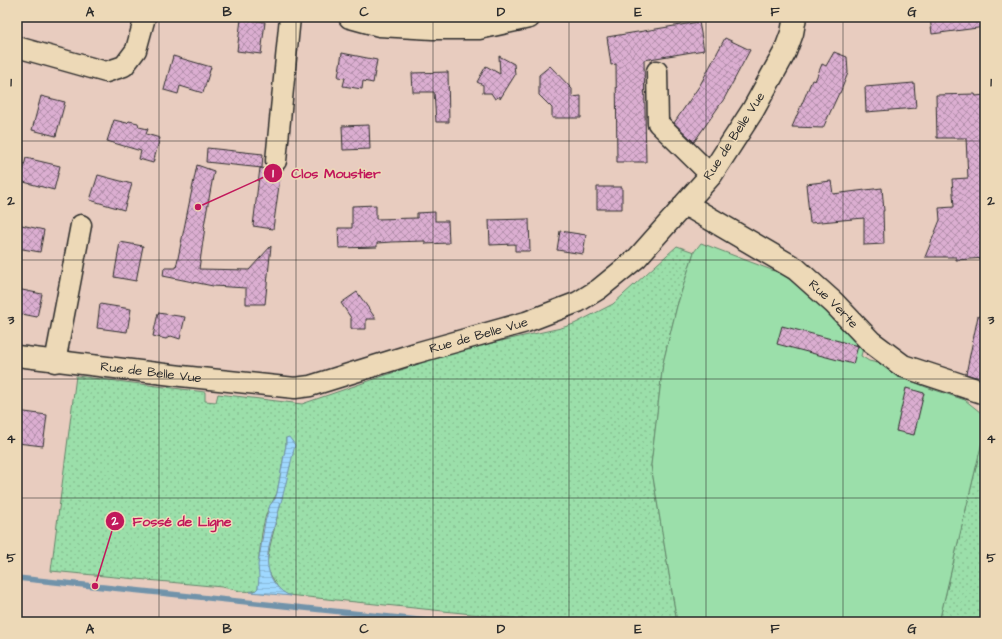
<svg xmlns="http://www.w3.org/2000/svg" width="1002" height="639" viewBox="0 0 1002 639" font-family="'Architects Daughter',sans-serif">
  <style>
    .grass { fill: url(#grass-dots); stroke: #63856a }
    .garden { fill: #9bdfaa; stroke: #63856a }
    .water { fill: url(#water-rules); stroke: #7193aa }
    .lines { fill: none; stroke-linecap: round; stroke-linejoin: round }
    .stream { stroke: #7193aa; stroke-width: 5.5 }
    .building { fill: url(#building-cross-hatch); stroke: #2b2b2b }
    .street-casing { stroke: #2b2b2b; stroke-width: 23 }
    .secondary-casing { stroke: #2b2b2b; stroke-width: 25 }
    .street { stroke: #edd9b7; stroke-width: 20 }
    .secondary { stroke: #edd9b7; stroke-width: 22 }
    .grid { fill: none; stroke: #2b2b2b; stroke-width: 1; stroke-opacity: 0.55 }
    .labels { text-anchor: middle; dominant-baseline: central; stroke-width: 3; stroke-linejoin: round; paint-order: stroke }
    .street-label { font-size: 13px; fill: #2b2b2b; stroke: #edd9b7 }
    .leader { fill: none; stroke: #c2185b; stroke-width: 1.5 }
    .callout-dot { fill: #c2185b; stroke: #edd9b7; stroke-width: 1.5 }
    .mark-label { font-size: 12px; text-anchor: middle; font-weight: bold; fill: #fff }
    .callout-label { font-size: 14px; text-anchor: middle; font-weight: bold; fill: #c2185b; stroke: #edd9b7; stroke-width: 3; stroke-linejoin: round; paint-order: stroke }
    .neatline { fill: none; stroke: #2b2b2b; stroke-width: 1.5 }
    .grid-label { font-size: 13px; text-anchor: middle; font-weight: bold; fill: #2b2b2b }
  </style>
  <defs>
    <pattern id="grass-dots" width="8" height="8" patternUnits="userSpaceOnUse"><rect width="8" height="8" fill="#9bdfaa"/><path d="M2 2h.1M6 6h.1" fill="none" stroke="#86c092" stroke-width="1.8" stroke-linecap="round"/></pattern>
    <pattern id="water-rules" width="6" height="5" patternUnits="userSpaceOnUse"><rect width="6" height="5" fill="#9fd8ff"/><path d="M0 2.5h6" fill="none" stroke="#89badb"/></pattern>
    <pattern id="building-cross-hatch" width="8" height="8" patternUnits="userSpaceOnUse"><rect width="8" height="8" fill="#dbaed1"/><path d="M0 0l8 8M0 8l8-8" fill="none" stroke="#b28eaa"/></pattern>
  </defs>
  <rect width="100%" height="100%" fill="#e8ccbf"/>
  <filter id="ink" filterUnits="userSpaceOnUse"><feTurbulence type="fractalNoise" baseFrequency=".025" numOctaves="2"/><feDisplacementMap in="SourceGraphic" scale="8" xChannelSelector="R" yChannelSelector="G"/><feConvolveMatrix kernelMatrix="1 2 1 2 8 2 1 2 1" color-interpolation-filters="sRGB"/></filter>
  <g filter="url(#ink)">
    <path class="grass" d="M677,246L694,252L677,306L663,363L651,465L677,622H550L288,595L281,591L277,586L269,572L267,564L270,546L290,465L286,438V445L277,493C274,500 270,505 267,512C262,526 261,542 259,556C258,566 262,582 257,590C246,594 233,589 222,587L51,571L76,376L205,392V401L216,402L218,394L302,404L459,350L561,328L574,324L613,304Z
      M985,438V622H939L982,442Z"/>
    <path class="garden" d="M701,243L782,274L804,290L819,304L848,335L863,348L861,356L869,361L882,364L902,377L926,387L965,400L985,416V438L982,442L939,622H677L651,465L663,363L677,306L694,252Z"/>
    <path class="water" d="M289,437L295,445C290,466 285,488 279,510C275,524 265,553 268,567C270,580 279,592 291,596L250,592L255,591L258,588L259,577L258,565L265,522L270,505L275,499L277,493L286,445V438Z"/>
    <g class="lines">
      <path class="stream" d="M17,578L438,622"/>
    </g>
    <path class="building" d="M930,17H985V27L932,34Z
      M241,19L265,22L261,54L237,51Z
      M699,22L704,50L644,60L646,162H617L616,64L611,65L607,37Z
      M725,38L750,50L724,99L694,142L674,123L700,85Z
      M834,52L847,57L848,73L840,93H839L823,128L792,127L812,80L815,81L822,64L826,66Z
      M342,53L377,60L373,83L363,81L362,89L343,86L345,78L338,77Z
      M173,56L211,67L203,93L180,86L178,94L164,90Z
      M499,56L514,64L515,75L500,99V96L495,99L491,93H483V85L477,82L486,66L500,74Z
      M550,66L572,89V97L581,96V118H552V108L539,95V75Z
      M448,72L449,122H436L434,92H413L412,73Z
      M914,83L916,108L866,112L865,87Z
      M975,94L976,96L985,95V111H982L985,145V258L956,260V257H925L940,220L939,208L954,207L952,179L968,178L966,138H937L936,95Z
      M41,96L65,102L56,136L32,130Z
      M114,120L127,123L129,121L138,123L139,127L148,129L146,134L160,138L153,163L139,159L141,151L107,141Z
      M369,125L370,149L343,150L342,126Z
      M207,148L263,154L262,168L206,162Z
      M26,158L60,166L54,190L20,181Z
      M197,165L214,171L204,226L205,227L199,269L249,270L271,246L265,304H246V288L213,286L163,276L164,268H176Z
      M260,168L268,169L275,172L281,171L273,229L253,226Z
      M98,175L132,184L124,210L90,200Z
      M831,181L833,194L882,188L884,211H883L884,244L864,245V218L810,223L806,184Z
      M597,187H622V209H597Z
      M376,205V219L417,218V213L435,212V221H448L449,243L425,244V241L391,242L377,243V247L339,248L338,228H352V206Z
      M529,219L530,251H515V244L490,245L489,220Z
      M17,224L44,230L40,252L17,248Z
      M560,231L586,235L583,254L557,250Z
      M120,242L143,246L136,281L114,277Z
      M17,289L42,294L37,317L17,313Z
      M357,292L376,319H366V329H351V318L341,303Z
      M100,304L131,309L127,332L97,328Z
      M158,313L185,317L180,339L171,336L166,339L153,336Z
      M978,316L985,317V380L966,374Z
      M782,326L858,346L853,364L777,344Z
      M906,388L924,393L914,435L896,431Z
      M17,411L47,415L43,446L17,443Z"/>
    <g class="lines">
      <defs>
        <g id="street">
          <path d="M17,47L106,72L124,66L136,50L145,17"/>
          <path d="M657,71L658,123L711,175"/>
          <path d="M276,161L290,17"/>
          <path id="s1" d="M17,356L181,376L295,388L310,386L416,353L526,322L578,302L599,289L637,258L685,204"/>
          <path d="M55,362L81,225"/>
        </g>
        <g id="secondary">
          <path d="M350,17L379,25L433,28H479L529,17"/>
          <path id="s2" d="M795,17L792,33L785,52L753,110L711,175L685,204L796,269L834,303L871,342L903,366L985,393"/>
        </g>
      </defs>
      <use href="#street" class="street-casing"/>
      <use href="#secondary" class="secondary-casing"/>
      <use href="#street" class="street"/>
      <use href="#secondary" class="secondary"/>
    </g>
  </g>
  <path class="grid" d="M159,17V622M296,17V622M433,17V622M569,17V622M706,17V622M843,17V622M17,141H985M17,260H985M17,379H985M17,498H985"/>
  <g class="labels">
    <g class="street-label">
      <text transform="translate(734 136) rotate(-57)">Rue de Belle Vue</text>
      <text stroke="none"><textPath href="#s2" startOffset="399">Rue Verte</textPath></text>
      <text stroke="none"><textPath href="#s1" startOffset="471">Rue de Belle Vue</textPath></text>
      <text stroke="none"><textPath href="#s1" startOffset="135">Rue de Belle Vue</textPath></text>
    </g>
  </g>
  <path class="leader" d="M198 207L273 173M95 586L115 521"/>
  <g class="callout-dot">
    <circle cx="198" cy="207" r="4"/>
    <circle cx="95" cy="586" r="4"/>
    <circle cx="273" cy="173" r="10"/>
    <circle cx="115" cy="521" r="10"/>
  </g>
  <g class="mark-label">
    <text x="273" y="177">1</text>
    <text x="115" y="525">2</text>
  </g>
  <g class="callout-label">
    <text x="336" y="178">Clos Moustier</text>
    <text x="182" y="526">Fossé de Ligne</text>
  </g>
  <rect width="1002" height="639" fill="none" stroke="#edd9b7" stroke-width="44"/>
  <rect x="22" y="22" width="958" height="595" class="neatline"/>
  <g class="grid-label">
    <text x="90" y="16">A</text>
    <text x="227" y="16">B</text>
    <text x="364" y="16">C</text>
    <text x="501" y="16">D</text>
    <text x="638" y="16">E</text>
    <text x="775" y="16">F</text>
    <text x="912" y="16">G</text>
    <text x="11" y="86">1</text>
    <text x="991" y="86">1</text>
    <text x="11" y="205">2</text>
    <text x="991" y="205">2</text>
    <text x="11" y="324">3</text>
    <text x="991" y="324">3</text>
    <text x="11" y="443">4</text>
    <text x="991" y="443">4</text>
    <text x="11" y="562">5</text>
    <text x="991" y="562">5</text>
    <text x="90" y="633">A</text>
    <text x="227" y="633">B</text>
    <text x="364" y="633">C</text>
    <text x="501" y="633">D</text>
    <text x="638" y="633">E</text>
    <text x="775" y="633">F</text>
    <text x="912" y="633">G</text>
  </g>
</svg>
